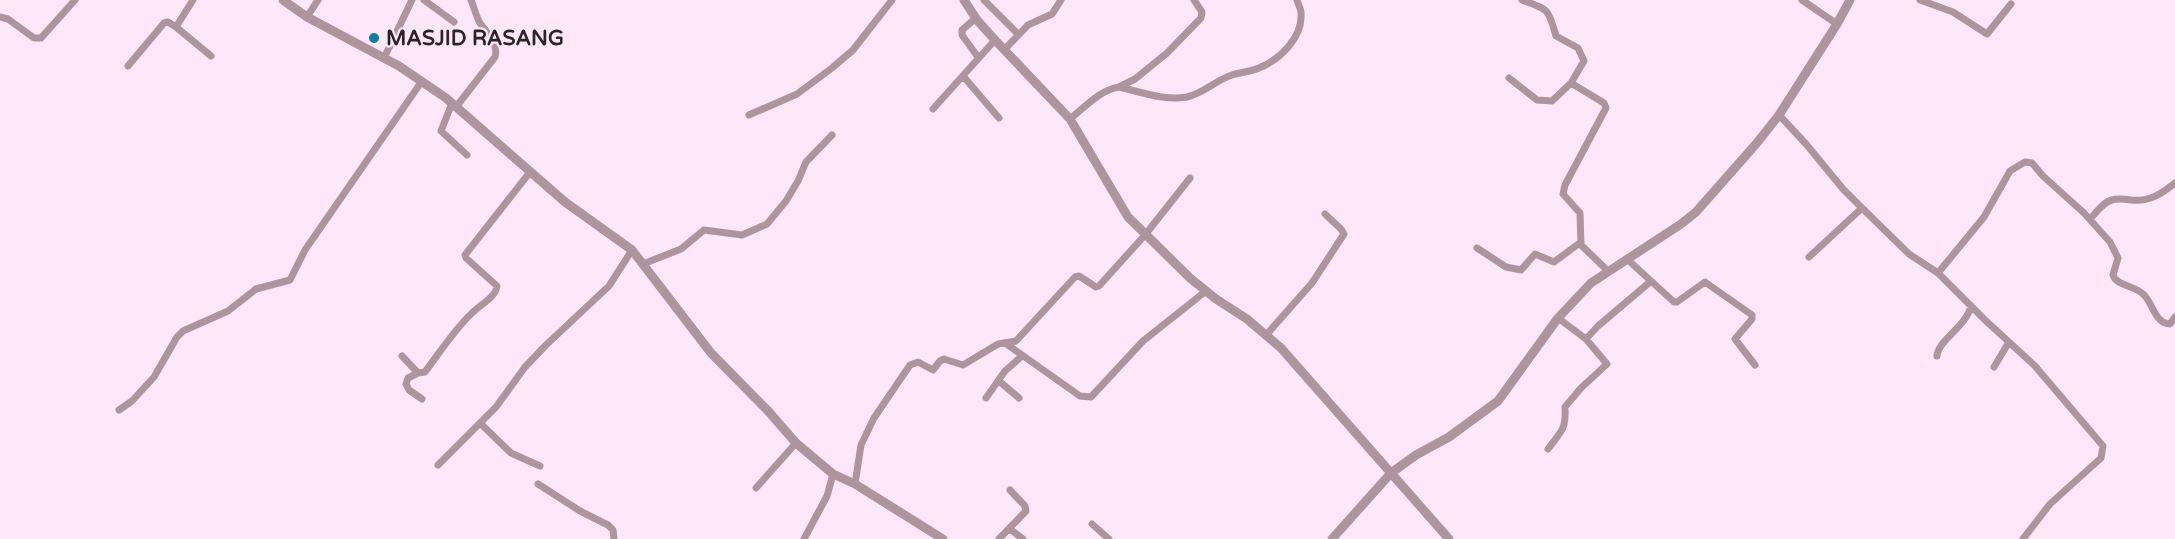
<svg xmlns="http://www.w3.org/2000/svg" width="2175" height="539" viewBox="0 0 2175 539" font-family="'Varela Round',sans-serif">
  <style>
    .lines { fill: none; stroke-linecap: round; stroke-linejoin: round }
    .minor { stroke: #ae959d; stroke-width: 7 }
    .tertiary { stroke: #ae959d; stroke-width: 9 }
    .poi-dot { fill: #067ea5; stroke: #fde7f8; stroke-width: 2 }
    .labels { text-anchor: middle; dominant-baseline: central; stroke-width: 4.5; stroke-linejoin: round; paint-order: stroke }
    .poi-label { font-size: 21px; font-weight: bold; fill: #2c242a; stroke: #fde7f8; text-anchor: start }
  </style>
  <rect width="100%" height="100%" fill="#fde7f8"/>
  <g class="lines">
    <path class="minor" d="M193,0L176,27L211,56
      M424,0L454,22
      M984,0L1018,34
      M1802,0L1837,24
      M1920,0L1953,12L1987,34L2011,4
      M0,17L8,19L34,38H41L75,0
      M307,17L318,0
      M976,18L962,30V35L978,57
      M1004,50L1028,25L1052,14L1061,0
      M384,58L412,0
      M128,66L164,23L168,22L176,27
      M963,76L999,118
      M1509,78L1537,100L1552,101L1571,83L1584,61L1578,48L1556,36C1548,7 1548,10 1522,0
      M1571,83L1604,103L1606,108L1565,185L1563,194L1580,213L1581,245L1608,271
      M1119,87L1135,79L1167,53L1201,18L1202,12L1194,0
      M452,103L441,131L467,155
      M456,107L495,57C499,44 487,33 480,23C476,16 474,7 471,0
      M933,109L995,40
      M749,115L797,94L832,68L853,50L892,0
      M1779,115L1806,144L1843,189L1862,208L1909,254L1938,273L1985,320L2035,366L2103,446L2101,458L2050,504L2023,539
      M1070,119C1085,107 1100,90 1119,87C1141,92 1164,101 1187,97C1204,93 1216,80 1232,75C1241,72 1250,72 1259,68C1279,60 1303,38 1301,13C1301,9 1298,4 1297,0
      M2090,219C2096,213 2103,202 2112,200C2118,198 2125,199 2131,200C2150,202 2161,194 2175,183
      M1477,248L1506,267L1521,270L1535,254L1554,262L1581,242
      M1809,257L1862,208
      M1628,260L1674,302H1677L1705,282L1752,315V319L1735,339L1755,365
      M643,264L681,249L704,230L742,235L767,224L786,201L798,181L806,162L832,135
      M1938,273L1984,217L2010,171L2025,162L2032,163L2043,176L2084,213L2110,242L2118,258L2113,275L2115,279C2123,287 2136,286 2145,296C2153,305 2156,324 2170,324L2175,317
      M1267,334L1312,283L1344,234L1341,229L1325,214
      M1586,339L1598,326L1650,282
      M1005,343L1080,396L1091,397L1143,341L1206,291
      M402,356L418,373L425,372C440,352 454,330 472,313C480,305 496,297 497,286L466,258L465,255L530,172
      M1937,356C1938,340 1966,327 1971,306
      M1994,367L2009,342
      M418,373L408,378L406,384L409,390L422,399
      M999,381L1019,398
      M986,398L1005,371L1022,356
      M119,410L132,401L154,377L177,337L183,331L228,311L256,289L290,280L305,250L422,81
      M480,423L511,453L540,466
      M1548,449C1562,430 1566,430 1565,407L1581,388L1607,364L1586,339L1558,318
      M438,465L496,407L525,367L546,345L609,286L632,250
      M538,484L580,511L608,525L613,530L614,539
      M855,484L861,445L874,418L910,365L918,362L933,370L940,361L944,359L963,365L998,344L1016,341L1075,277L1079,276L1096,287L1099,286L1145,235L1190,178
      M756,488L796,443
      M1092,524L1109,539
      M1010,529L1023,539
      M804,539L827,496L833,474
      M999,539L1026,511L1025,506L1010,490"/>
    <path class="tertiary" d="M283,0L307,17L399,66L446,98L565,202L632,250L711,353L769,412L796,443L833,474L855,484L943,539
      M964,0L977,20L995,40L1070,119L1128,217L1190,278L1216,299L1247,319L1281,348L1449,539
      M1332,539L1391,473L1416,455L1449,437L1498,401L1558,318L1591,283L1681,224L1696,212L1756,144L1779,115L1837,24L1850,0"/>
  </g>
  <circle class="poi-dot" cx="374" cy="38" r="6"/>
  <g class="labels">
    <g class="poi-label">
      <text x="386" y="38">MASJID RASANG</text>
    </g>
  </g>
</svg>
